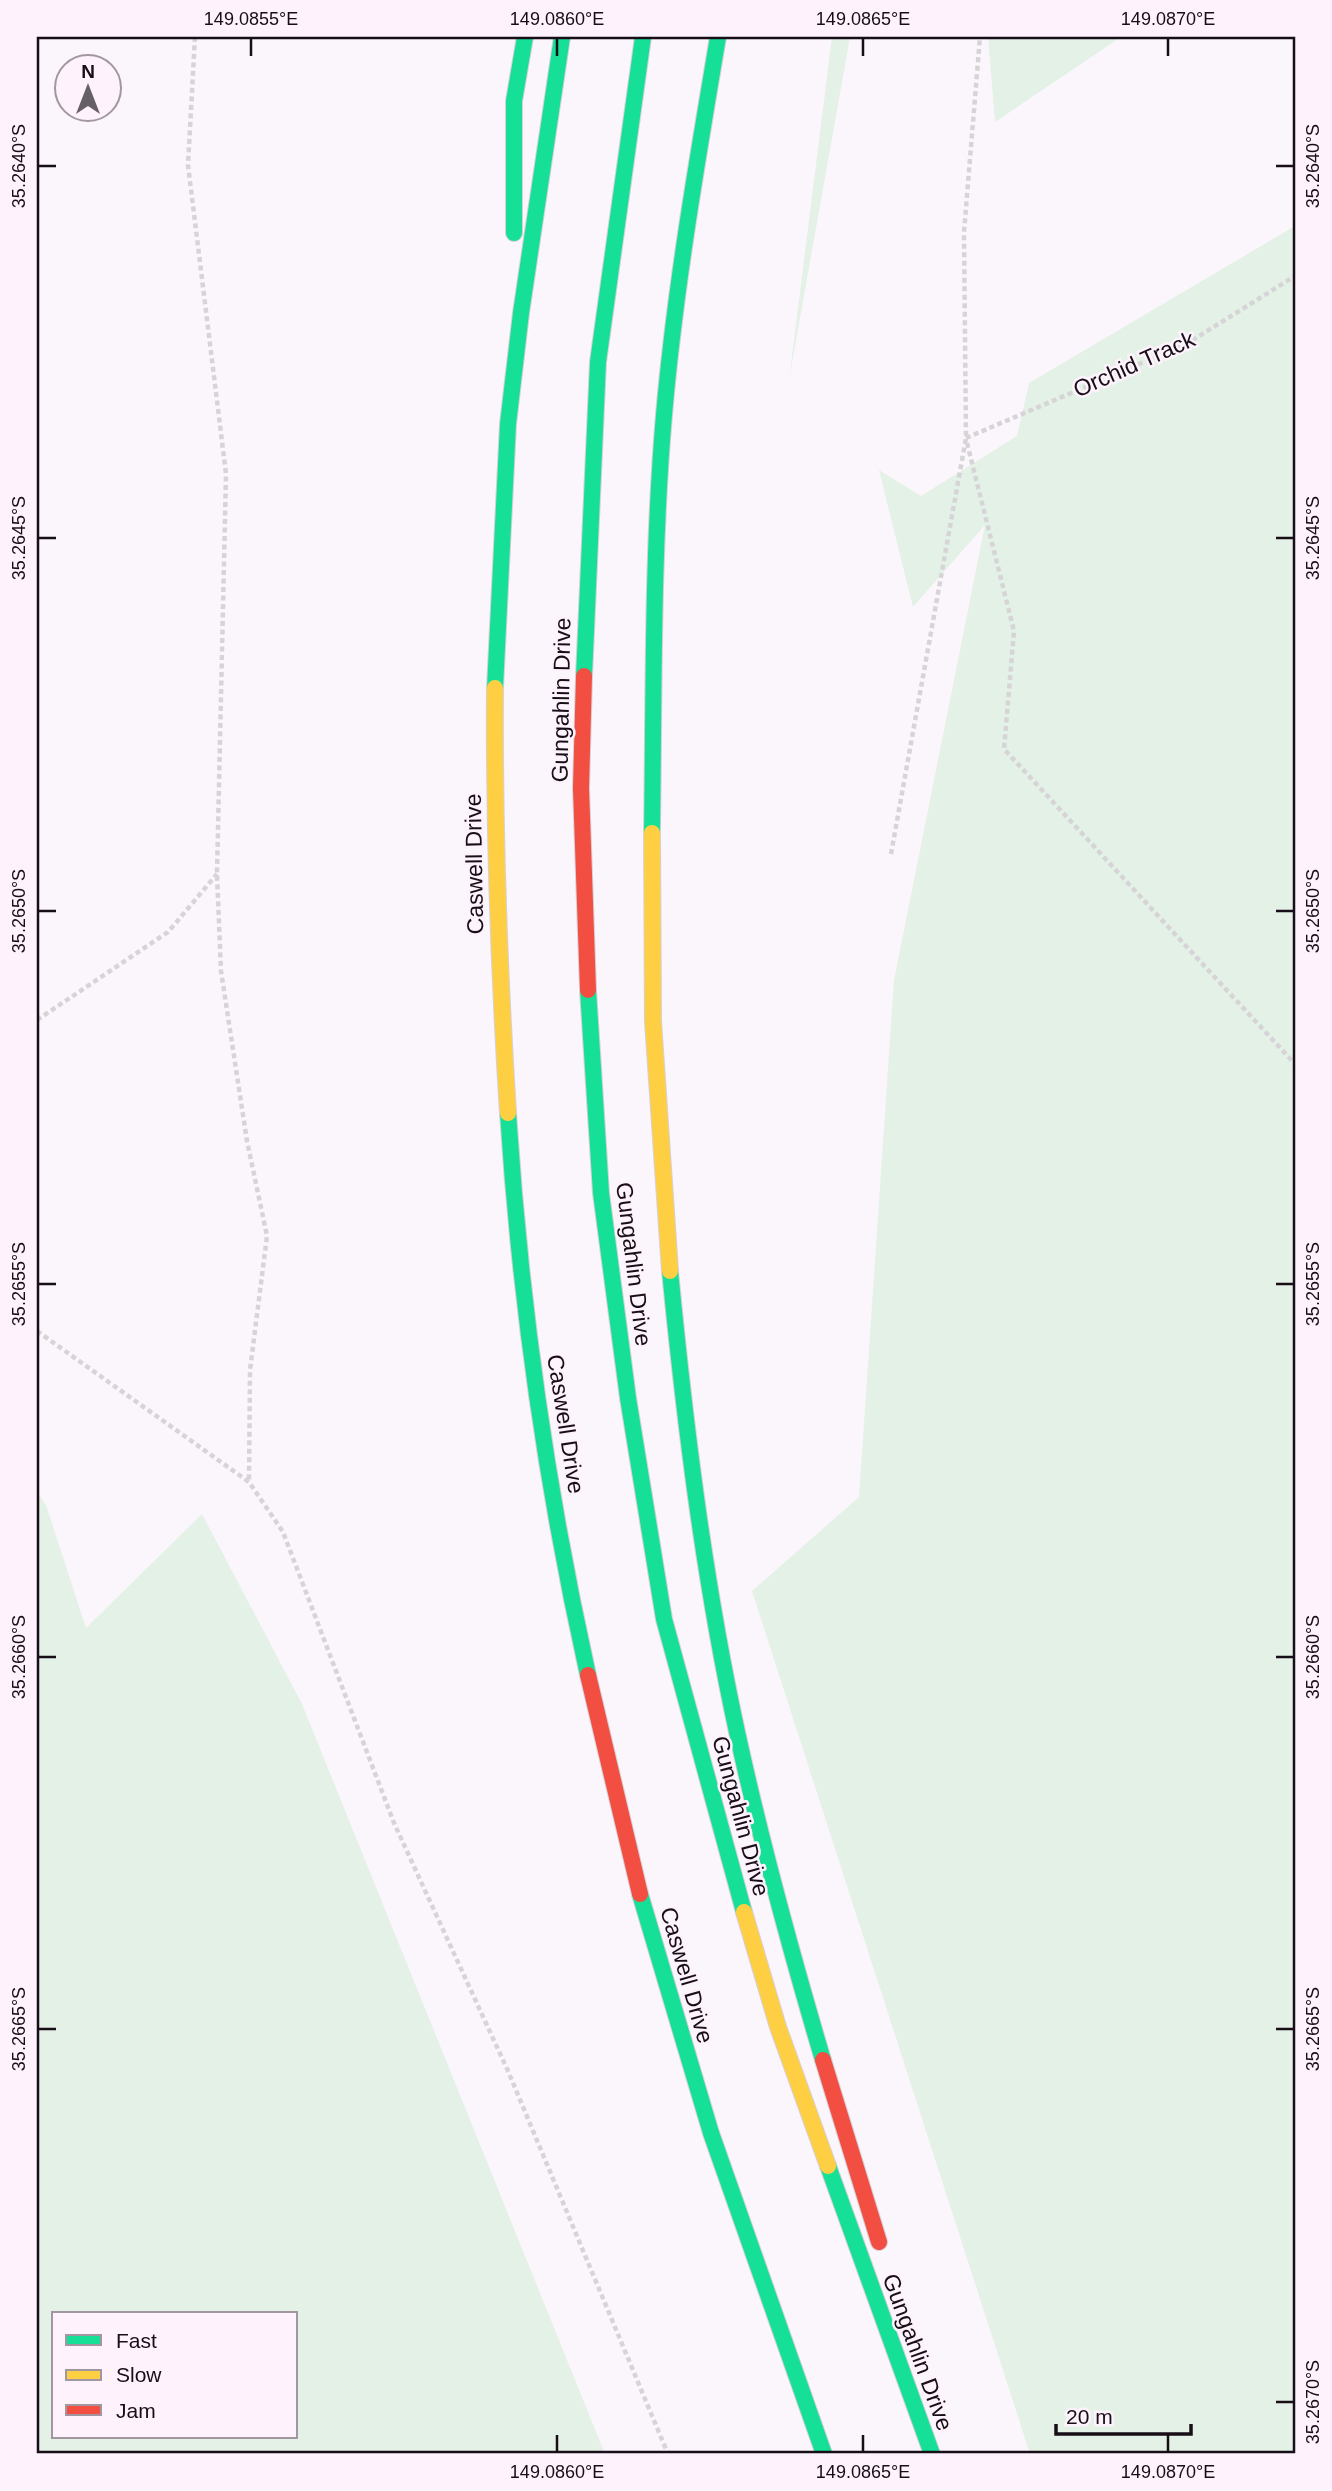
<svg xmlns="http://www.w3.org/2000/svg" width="1332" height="2491" viewBox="0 0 1332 2491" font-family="Helvetica,sans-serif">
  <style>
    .green { fill: #e4f1e7; fill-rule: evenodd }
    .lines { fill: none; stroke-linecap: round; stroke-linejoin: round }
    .fast-casing { stroke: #d7d0d7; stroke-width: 18 }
    .slow-casing { stroke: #d7d0d7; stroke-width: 18 }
    .jam-casing { stroke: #d7d0d7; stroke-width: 18 }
    .path { stroke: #d6d4d6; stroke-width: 4.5; stroke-dasharray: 5 3.5; stroke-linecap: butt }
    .fast { stroke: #16e098; stroke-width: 16 }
    .slow { stroke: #ffcf43; stroke-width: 16 }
    .jam { stroke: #f24e42; stroke-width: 16 }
    .ticks { fill: none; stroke: #170e17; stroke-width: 2.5 }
    .labels { text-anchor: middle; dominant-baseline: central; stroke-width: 5; stroke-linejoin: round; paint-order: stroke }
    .street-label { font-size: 23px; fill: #170e17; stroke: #fef3fd }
    .neatline { fill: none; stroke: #170e17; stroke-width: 2.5 }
    .ticks-label { font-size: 18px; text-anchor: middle; fill: #170e17 }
  </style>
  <rect width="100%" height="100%" fill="#fbf6fb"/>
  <path class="green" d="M832,37H850L789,380Z
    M988,37H1121L995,122Z
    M1295,226V2454H1030L752,1591L859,1497L894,980L985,525L913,607L879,470L921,496L1017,436L1029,383Z
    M37,1492L46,1505L86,1628L202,1514L302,1704L605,2454H37ZM54,2314H296V2437H54Z"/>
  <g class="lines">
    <defs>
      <path id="fast" d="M514,233V101L525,37
        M584,676L598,362L643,37
        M495,688L508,424L521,313L562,37
        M652,833C654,694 652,554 664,415C675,288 697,162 718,37
        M588,990L601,1193L628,1398L664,1619L744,1912
        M508,1113C520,1301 547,1491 588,1675
        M670,1271C685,1425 704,1580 737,1732C761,1842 791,1952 823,2060
        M640,1894L711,2133L824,2454
        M828,2166L932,2454"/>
      <path id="slow" d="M495,688C494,830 499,971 508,1113
        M652,833L653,1021L670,1271
        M744,1912L778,2027L828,2166"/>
      <path id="jam" d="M584,676L581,788L588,990
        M588,1675L640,1894
        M823,2060L879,2242"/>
    </defs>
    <use href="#fast" class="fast-casing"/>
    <use href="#slow" class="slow-casing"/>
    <use href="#jam" class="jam-casing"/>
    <path class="path" d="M195,37L188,165L226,474L217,874L221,971L247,1141L267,1236L250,1370L249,1482
      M966,438L1188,343L1295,276
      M967,443L1014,631L1004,749L1295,1064
      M891,854L966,438L964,232L980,37
      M37,1020L168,932L217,874
      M37,1331L249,1482L283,1532L394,1823L508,2071L668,2454"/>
    <use href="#fast" class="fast"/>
    <use href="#slow" class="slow"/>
    <use href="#jam" class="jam"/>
  </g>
  <path class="ticks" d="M251,38V56M557,38V56M863,38V56M1168,38V56M38,166H56M1276,166H1294M38,538H56M1276,538H1294M38,911H56M1276,911H1294M38,1284H56M1276,1284H1294M38,1657H56M1276,1657H1294M38,2029H56M1276,2029H1294M1276,2402H1294M557,2435V2452M863,2435V2452M1168,2435V2452"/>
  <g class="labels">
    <g class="street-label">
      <text transform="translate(1134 364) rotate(-24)">Orchid Track</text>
      <text transform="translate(561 700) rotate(-89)">Gungahlin Drive</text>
      <text transform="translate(474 864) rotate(-91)">Caswell Drive</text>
      <text transform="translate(634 1264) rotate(83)">Gungahlin Drive</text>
      <text transform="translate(566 1424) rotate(81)">Caswell Drive</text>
      <text transform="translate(741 1816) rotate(75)">Gungahlin Drive</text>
      <text transform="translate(687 1975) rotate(74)">Caswell Drive</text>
      <text transform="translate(918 2352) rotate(70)">Gungahlin Drive</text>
    </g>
  </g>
  <rect width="1332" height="2491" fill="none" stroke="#fef3fd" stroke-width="77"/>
  <rect x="52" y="2312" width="245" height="126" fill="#fef3fd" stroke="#a297a1" stroke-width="2"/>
  <rect x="66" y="2335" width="35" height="10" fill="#16e098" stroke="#a297a1" stroke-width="2"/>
  <text x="116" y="2348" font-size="21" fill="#170e17">Fast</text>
  <rect x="66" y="2370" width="35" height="10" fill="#ffcf43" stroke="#a297a1" stroke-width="2"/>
  <text x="116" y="2382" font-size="21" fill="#170e17">Slow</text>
  <rect x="66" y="2405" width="35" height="10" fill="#f24e42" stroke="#a297a1" stroke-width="2"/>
  <text x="116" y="2418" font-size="21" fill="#170e17">Jam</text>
  <g transform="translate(88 88)"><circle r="33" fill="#fef3fd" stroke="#a297a1" stroke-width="2"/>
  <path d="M0-5L12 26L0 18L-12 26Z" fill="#675f67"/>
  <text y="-10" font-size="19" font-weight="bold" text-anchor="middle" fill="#170e17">N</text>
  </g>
  <path d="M1056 2424v10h135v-10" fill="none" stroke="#170e17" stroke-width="3.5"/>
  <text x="1066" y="2424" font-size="21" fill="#170e17" stroke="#fef3fd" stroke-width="5" paint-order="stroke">20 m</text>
  <rect x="38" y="38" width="1256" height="2414" class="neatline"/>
  <g class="ticks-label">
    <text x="251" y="25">149.0855°E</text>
    <text x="557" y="25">149.0860°E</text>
    <text x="863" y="25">149.0865°E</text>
    <text x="1168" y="25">149.0870°E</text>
    <text transform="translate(19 166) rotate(-90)" y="6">35.2640°S</text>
    <text transform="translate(1313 166) rotate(-90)" y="6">35.2640°S</text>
    <text transform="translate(19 538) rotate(-90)" y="6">35.2645°S</text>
    <text transform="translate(1313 538) rotate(-90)" y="6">35.2645°S</text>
    <text transform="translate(19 911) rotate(-90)" y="6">35.2650°S</text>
    <text transform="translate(1313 911) rotate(-90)" y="6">35.2650°S</text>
    <text transform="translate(19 1284) rotate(-90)" y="6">35.2655°S</text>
    <text transform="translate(1313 1284) rotate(-90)" y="6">35.2655°S</text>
    <text transform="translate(19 1657) rotate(-90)" y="6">35.2660°S</text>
    <text transform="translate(1313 1657) rotate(-90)" y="6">35.2660°S</text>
    <text transform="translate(19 2029) rotate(-90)" y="6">35.2665°S</text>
    <text transform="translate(1313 2029) rotate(-90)" y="6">35.2665°S</text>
    <text transform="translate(1313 2402) rotate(-90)" y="6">35.2670°S</text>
    <text x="557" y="2478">149.0860°E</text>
    <text x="863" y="2478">149.0865°E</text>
    <text x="1168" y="2478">149.0870°E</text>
  </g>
</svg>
